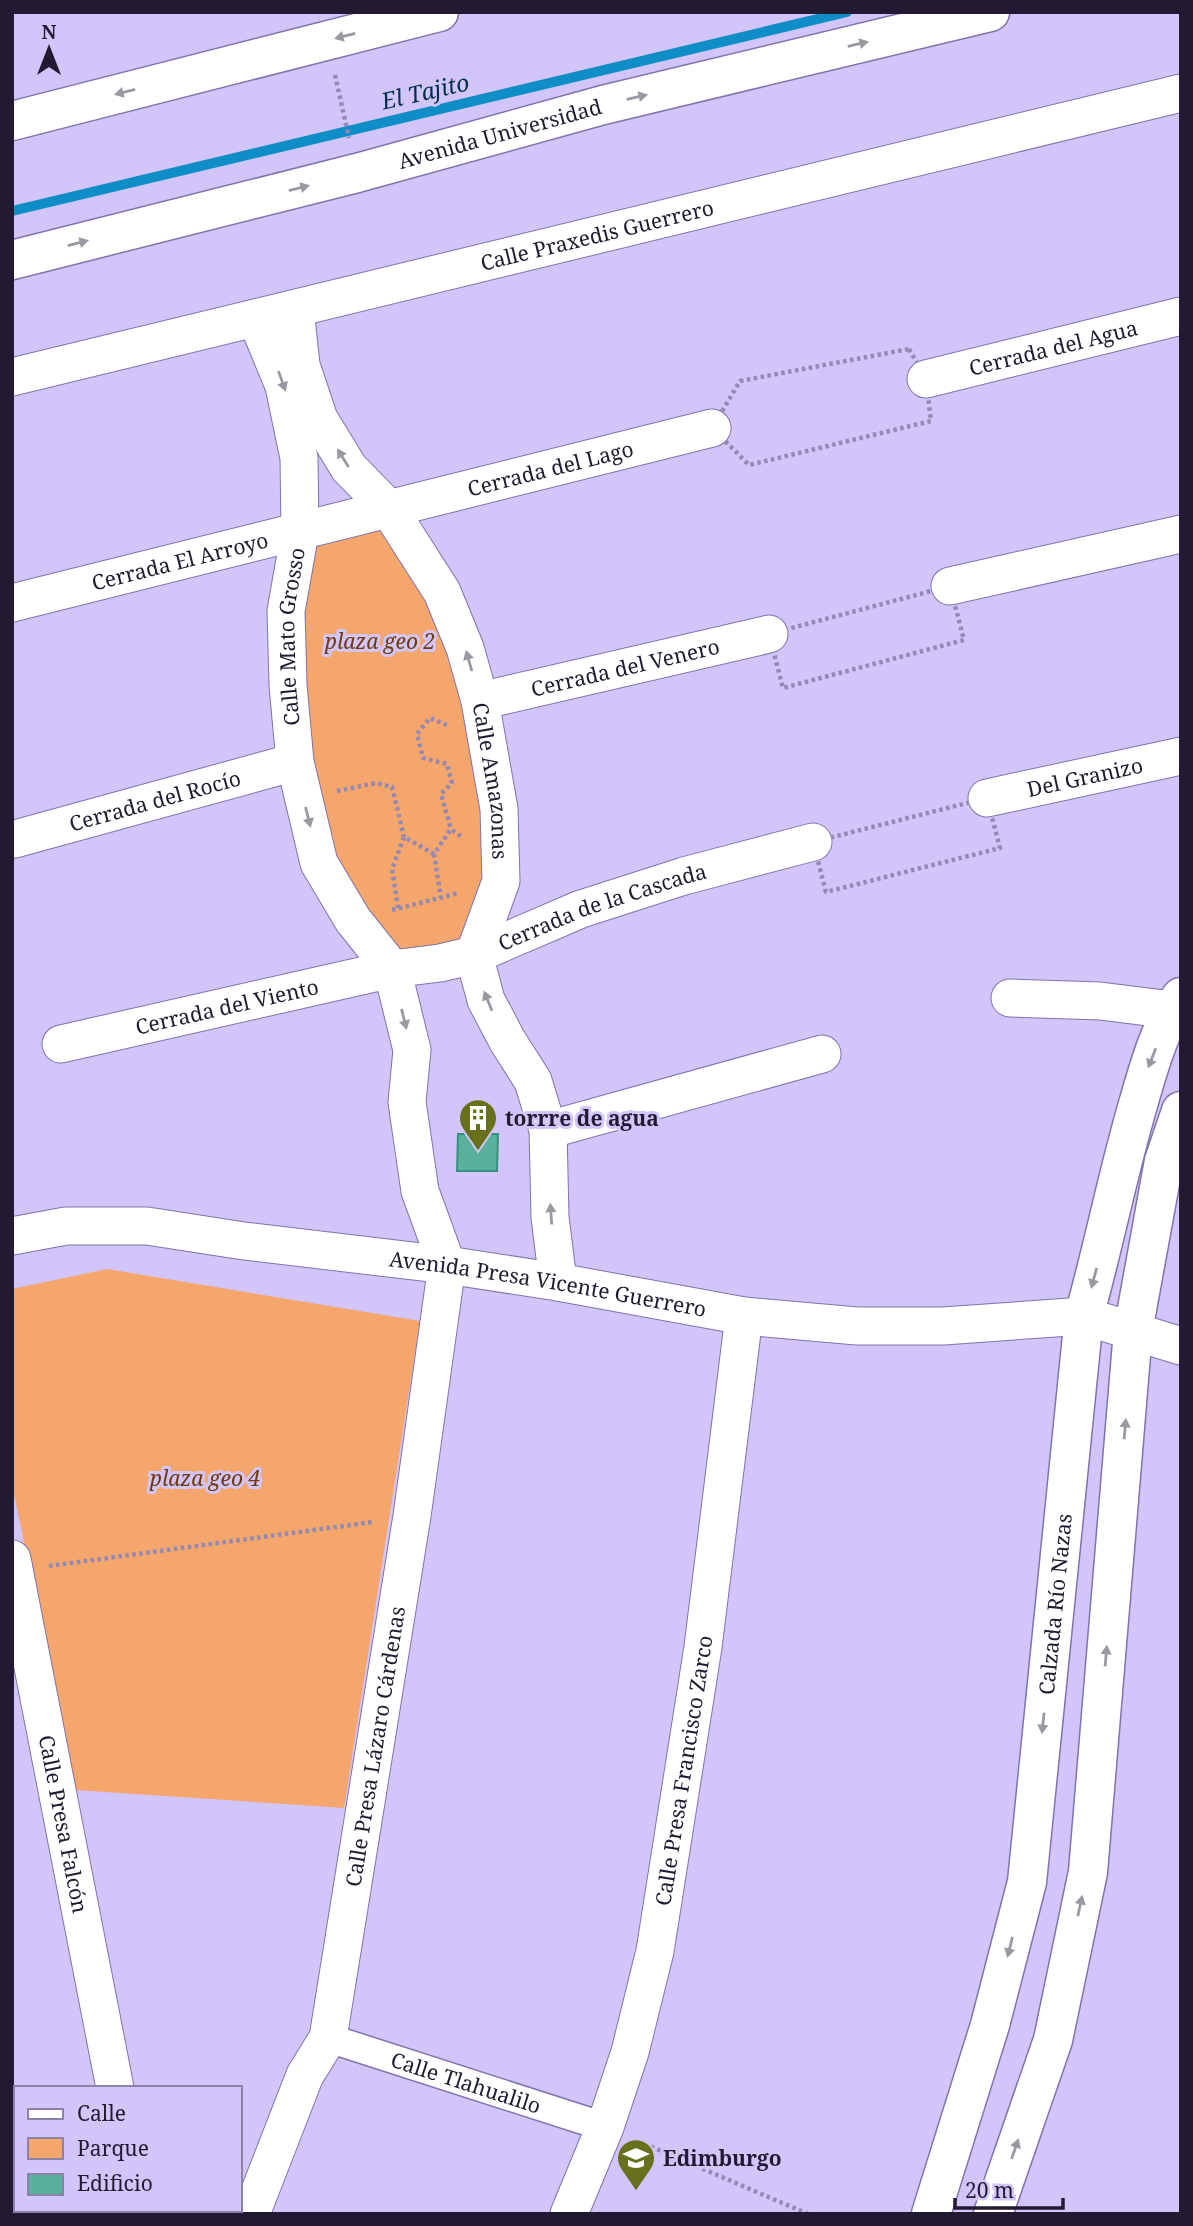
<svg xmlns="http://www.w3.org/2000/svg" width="1193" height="2226" viewBox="0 0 1193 2226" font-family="'Noto Serif',serif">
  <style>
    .green { fill: #f4a66c }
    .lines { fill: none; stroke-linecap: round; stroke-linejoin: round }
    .stream { stroke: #0f8dc6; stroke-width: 10 }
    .building { fill: #59b09c; stroke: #38917e; stroke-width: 2 }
    .pedestrian-casing { stroke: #8272ad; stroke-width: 31 }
    .minor-casing { stroke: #8272ad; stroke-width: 39 }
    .tertiary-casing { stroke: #8272ad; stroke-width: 41 }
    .path { stroke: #9489b3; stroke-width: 4.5; stroke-dasharray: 3.5 3.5; stroke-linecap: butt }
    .pedestrian { stroke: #fff; stroke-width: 28 }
    .minor { stroke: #fff; stroke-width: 37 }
    .tertiary { stroke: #fff; stroke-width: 38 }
    .oneway { fill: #9b98a3 }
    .labels { text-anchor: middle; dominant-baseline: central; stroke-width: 6; stroke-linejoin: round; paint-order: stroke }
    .street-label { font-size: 21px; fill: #211a32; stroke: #d2c5f9 }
    .park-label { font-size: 21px; font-style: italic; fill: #703a08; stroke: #d2c5f9 }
    .poi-label { font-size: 21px; font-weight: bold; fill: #211a32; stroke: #d2c5f9; text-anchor: start }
    .water-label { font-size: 23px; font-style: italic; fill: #002f46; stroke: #d2c5f9 }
  </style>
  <rect width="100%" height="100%" fill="#d2c5f9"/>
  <path class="green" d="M388,515L476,703L490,946L390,967L322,858L298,759L305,535Z
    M107,1269L420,1321L344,1808L75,1790L12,1484V1289Z"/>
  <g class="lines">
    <path class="stream" d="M12,211L847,12"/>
  </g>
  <path class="building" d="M458,1134H498L497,1171H457Z"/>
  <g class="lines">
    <defs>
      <g id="pedestrian">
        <path id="s1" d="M328,2038L605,2127"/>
      </g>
      <g id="minor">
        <path id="s2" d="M295,309L301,365L319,419L349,468L389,509L442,592L465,648L480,701L499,809L501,881L474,955L486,1000L507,1040L533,1081L548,1130L550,1217L558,1282"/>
        <path id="s3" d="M12,377L1181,93"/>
        <path id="s4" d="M926,379L1181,316"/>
        <path d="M950,586L1181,534"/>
        <path id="s5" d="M12,603L712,428"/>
        <path id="s6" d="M480,701L769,634"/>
        <path id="s7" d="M987,798L1181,756"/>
        <path id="s8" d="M15,839L295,762"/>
        <path d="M1010,998L1100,1001L1172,1010"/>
        <path id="s9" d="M61,1044L392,969L440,963L474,955L581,909L684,876L813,842"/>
        <path d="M548,1130L822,1054"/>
        <path id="s10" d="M12,1236L66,1226H147L244,1241L447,1265L558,1282L744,1316L857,1326H943L1084,1316L1181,1346"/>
        <path id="s11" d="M12,1559L115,2088"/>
        <path d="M139,2210V2214"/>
        <path id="s12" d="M251,2214L305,2075L328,2038L412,1516L447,1265L420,1191L407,1102L412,1050L392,969L353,920L319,863L295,762L288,685L286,611L300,532L299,458L284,386L256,318"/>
        <path id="s13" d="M569,2214L605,2127L630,2052L655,1951L703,1647L744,1316"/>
      </g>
      <g id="tertiary">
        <path d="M12,121L439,12"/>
        <path id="s14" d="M12,260L357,173L603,105L990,12"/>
        <path id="s15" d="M931,2214L990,2025L1027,1882L1084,1316C1104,1245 1118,1172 1139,1101C1149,1066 1160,1027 1181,997"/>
        <path d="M993,2214L1053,2040L1088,1872L1133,1331L1164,1161L1181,1111"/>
      </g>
    </defs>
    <use href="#pedestrian" class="pedestrian-casing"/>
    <use href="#minor" class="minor-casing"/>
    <use href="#tertiary" class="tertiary-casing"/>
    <path class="path" d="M335,75L349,138
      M909,349L926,379L931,421L749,465L712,428L740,381Z
      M950,586L964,640L783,688L769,634Z
      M447,725L430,718L417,734L423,758L447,764L452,783L441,794L451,829
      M337,791L376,783L392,787L404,837
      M987,798L1000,848L826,892L813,842Z
      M434,854L441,898
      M398,908L392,869L404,837L434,854L451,829L463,838
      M392,910L459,893
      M49,1566L373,1522
      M638,2141L808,2214"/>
    <use href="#pedestrian" class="pedestrian"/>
    <use href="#minor" class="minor"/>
    <use href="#tertiary" class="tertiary"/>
  </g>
  <defs><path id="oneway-solid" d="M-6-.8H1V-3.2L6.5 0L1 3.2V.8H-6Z" transform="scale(1.75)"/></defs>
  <g class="oneway">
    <use href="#oneway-solid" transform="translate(345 36) rotate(166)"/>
    <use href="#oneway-solid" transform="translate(858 44) rotate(-13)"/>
    <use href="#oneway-solid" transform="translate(125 92) rotate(166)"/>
    <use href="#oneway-solid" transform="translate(637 97) rotate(-13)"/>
    <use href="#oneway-solid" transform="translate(299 188) rotate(-14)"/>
    <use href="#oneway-solid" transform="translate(78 243) rotate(-14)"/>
    <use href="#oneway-solid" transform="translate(282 381) rotate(70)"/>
    <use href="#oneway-solid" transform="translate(343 458) rotate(-122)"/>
    <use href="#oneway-solid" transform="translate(469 661) rotate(-106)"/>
    <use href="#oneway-solid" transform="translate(308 817) rotate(76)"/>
    <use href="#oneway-solid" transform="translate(488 1001) rotate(-112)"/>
    <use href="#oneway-solid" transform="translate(404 1019) rotate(76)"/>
    <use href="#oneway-solid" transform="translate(1152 1058) rotate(111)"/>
    <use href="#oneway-solid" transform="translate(551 1214) rotate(-94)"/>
    <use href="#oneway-solid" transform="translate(1094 1278) rotate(105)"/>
    <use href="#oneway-solid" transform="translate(1125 1429) rotate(-85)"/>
    <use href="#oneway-solid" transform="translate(1106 1656) rotate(-85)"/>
    <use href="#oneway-solid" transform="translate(1043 1723) rotate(96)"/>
    <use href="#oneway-solid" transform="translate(1080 1906) rotate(-78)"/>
    <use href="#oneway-solid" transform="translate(1010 1947) rotate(104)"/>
    <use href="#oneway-solid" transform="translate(1015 2149) rotate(-71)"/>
  </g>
  <defs>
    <symbol id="building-pin" viewBox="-11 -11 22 30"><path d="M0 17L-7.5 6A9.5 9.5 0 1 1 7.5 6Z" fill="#67711b" stroke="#d2c5f9"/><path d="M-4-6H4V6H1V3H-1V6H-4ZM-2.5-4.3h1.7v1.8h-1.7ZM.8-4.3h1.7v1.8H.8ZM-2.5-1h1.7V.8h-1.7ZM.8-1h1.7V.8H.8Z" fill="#fff"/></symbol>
    <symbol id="school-pin" viewBox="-11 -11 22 30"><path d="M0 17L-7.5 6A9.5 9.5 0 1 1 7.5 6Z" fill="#67711b" stroke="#d2c5f9"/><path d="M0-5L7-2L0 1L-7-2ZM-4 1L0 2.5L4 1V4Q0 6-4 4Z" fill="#fff"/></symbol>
  </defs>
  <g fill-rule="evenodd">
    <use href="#building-pin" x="456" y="1096" width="44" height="60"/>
    <use href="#school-pin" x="614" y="2136" width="44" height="60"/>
  </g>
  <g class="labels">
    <g class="street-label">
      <text stroke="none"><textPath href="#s14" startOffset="504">Avenida Universidad</textPath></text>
      <text stroke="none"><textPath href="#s3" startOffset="602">Calle Praxedis Guerrero</textPath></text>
      <text stroke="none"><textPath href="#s4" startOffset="131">Cerrada del Agua</textPath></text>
      <text stroke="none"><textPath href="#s5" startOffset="555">Cerrada del Lago</textPath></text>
      <text stroke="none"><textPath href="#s5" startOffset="173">Cerrada El Arroyo</textPath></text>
      <text stroke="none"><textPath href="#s12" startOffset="1638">Calle Mato Grosso</textPath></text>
      <text stroke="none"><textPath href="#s6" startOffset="149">Cerrada del Venero</textPath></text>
      <text stroke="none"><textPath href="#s7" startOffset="100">Del Granizo</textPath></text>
      <text stroke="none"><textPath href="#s2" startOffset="523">Calle Amazonas</textPath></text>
      <text stroke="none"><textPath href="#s8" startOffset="145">Cerrada del Rocío</textPath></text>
      <text stroke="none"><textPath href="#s9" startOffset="560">Cerrada de la Cascada</textPath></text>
      <text stroke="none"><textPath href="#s9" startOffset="170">Cerrada del Viento</textPath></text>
      <text stroke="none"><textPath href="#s10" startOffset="541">Avenida Presa Vicente Guerrero</textPath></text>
      <text stroke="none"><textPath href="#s15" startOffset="625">Calzada Río Nazas</textPath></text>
      <text stroke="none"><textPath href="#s12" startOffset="488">Calle Presa Lázaro Cárdenas</textPath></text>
      <text stroke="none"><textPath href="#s13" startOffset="460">Calle Presa Francisco Zarco</textPath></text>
      <text stroke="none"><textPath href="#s11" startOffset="270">Calle Presa Falcón</textPath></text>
      <text stroke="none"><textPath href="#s1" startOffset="145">Calle Tlahualilo</textPath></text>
    </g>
    <g class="park-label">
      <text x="380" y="641">plaza geo 2</text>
      <text x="205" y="1478">plaza geo 4</text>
    </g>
    <g class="poi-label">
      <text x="505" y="1118">torrre de agua</text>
      <text x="663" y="2158">Edimburgo</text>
    </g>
    <g class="water-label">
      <text transform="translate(425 91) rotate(-13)">El Tajito</text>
    </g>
  </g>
  <rect width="1193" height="2226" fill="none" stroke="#211a32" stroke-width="28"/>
  <rect x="14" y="2086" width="228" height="126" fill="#d2c5f9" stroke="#8b81a9" stroke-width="2"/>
  <rect x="28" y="2109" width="35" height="10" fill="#ffffff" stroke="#8b81a9" stroke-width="2"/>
  <text x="77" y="2121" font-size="21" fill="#211a32">Calle</text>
  <rect x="28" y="2138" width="35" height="21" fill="#f4a66c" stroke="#8b81a9" stroke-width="2"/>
  <text x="77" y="2156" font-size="21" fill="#211a32">Parque</text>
  <rect x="28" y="2174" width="35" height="21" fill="#59b09c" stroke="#8b81a9" stroke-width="2"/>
  <text x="77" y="2191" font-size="21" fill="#211a32">Edificio</text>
  <g transform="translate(49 49)" stroke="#d2c5f9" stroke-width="5" paint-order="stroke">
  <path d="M0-5L12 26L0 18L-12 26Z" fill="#211a32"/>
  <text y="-10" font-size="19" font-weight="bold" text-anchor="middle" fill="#211a32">N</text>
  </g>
  <path d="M955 2198v10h108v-10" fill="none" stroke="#211a32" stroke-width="3.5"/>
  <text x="965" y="2198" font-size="21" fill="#211a32" stroke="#d2c5f9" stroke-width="5" paint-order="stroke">20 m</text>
</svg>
